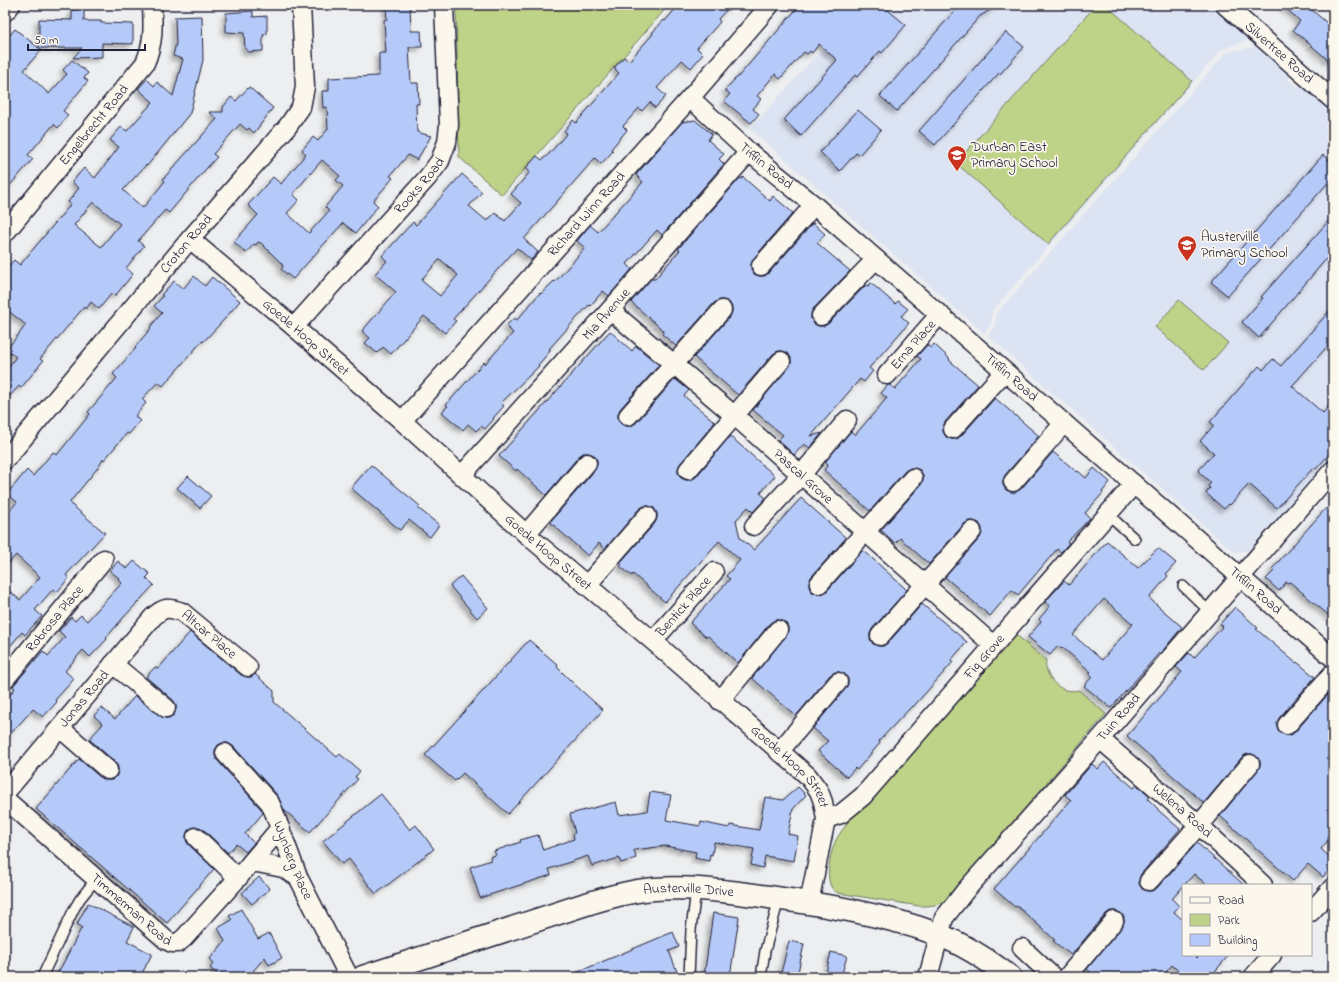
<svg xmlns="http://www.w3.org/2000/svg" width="1338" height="982" viewBox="0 0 1338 982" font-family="'Indie Flower',sans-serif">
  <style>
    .built { fill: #dce3f2 }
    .green { fill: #bfd388; stroke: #707a62 }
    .building { fill: #b6caf9; stroke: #22223b; fill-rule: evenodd; filter: url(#shadow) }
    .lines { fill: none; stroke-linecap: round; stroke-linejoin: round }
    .service-casing { stroke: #22223b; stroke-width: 12 }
    .minor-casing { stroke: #22223b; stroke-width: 21 }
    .tertiary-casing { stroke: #22223b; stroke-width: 25 }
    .service { stroke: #fbf7ec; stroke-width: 9 }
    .minor { stroke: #fbf7ec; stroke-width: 18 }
    .tertiary { stroke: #fbf7ec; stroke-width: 22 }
    .labels { text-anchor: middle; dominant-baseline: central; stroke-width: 3.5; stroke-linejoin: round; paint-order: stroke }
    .street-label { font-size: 14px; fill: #22223b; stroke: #fbf7ec }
    .poi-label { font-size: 14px; fill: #22223b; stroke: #fbf7ec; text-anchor: start }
  </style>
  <defs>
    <filter id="shadow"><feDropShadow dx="-3.5" dy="3.5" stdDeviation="2" flood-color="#0004"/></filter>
  </defs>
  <rect width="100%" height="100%" fill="#edeeef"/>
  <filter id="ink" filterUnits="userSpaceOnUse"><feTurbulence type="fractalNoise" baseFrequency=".025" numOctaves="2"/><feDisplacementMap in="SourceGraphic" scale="8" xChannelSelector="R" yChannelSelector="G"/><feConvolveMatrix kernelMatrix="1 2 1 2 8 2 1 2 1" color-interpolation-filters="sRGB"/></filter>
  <g filter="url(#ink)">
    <path class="built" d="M862,5H1212L1251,39L1222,49L992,311L991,324L984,333L750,129Z
      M1258,46L1289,73V81L1298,87L1306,86L1333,109V454L1249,550L1234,552L988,336L995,325L996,314L1226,53Z"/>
    <path class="green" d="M456,5H669L502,195L459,157Z
      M1096,5H1106L1192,81L1048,244L956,163Z
      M1179,300L1228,343L1204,370L1155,327Z
      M1014,633L1046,660C1044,673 1054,687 1066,690C1070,691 1075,691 1079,690L1106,714L945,901C936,906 929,906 919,906L838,893C834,891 831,888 830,884C826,874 831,850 836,840C839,834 844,828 848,822L935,721Z"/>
    <path class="building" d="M386,5H410L411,31H421L422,47H409L411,83H418L419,104H416L417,132L431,136L417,160L408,155L390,176L393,178L373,201L378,206L356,233L343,223L293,279L281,269L283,267L282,264L261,243L258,242L256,245L254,244L246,253L234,242L258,215L248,205L273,177L281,184L306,154L302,150L313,137L318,141L328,129L327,107L323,108L322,91H329V78L379,76V53H386L384,20L387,19ZM322,160L340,176L336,180L343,186L325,207L329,211L309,233L287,213L299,200L293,194Z
      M679,5H731L718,19L720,22L697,48L703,54L691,68L682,60L657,88L666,96L655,108L650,102L642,111L639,108L623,126L627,130L611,149L613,151L601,164L595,158L524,239L538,252L531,260L517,248L453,319L456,321L445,333L424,316L391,354L383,347L377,353L365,343L370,338L362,331L396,292L375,274L387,261L382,256L413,222L416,225L462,174L482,192L469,206L487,221L495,213L505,221L521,203L511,194L530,172L526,168L537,156L542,160L549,154L567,133L564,131L573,120L576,123L619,73L614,68L624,57L629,61L653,34L652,33L664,20L665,21ZM440,259L458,275L440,296L421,280Z
      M800,5H882L906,25L882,53L880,51L857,77L855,75L801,136L784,120L837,60L819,44L812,53L810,51L807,54L804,52L780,79L775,74L757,96L761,99L753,109L759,114L751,123L724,101L730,94L725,90L736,78H737Z
      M960,5H999L980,16L897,111L880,96Z
      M1282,5H1306L1333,28V64L1293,30L1300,21Z
      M84,9V21H101V23L133,24V44L102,43V57L73,58L82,48H39L41,50L24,70L49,94L67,74L63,70L72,60L88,73L84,78L88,81L63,111L68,115L58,128L54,124L28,155L33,159L5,191V41L15,29L39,48V19L72,20V10Z
      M253,11V17L267,16V34L263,35V51L247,52V49H245L244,33L226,32V13Z
      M202,16L203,60L190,113L147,166L146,165L123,190L143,208L165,181L163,179L217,119L209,112H223V107L231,97L236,101L249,87L273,108L254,133L249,128L247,130L240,124L213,154L217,157L205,170L169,213L165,210L138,241L144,246L126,268L133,274L115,296L112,293L99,309L91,302L86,309L84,307L40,359L43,361L21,388L19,386L5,401V371L16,357L7,349L26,325L5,308V270L14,260L20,265L71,204L68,202L79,188L72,182L84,168L95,178L119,147L110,140L121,127L127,131L153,102L138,89L147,79L154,86L157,82L173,96L183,59L173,56L176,43L175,17ZM93,202L120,224L101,247L74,225Z
      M1006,32L1024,47L1000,74L999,73L935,145L919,131Z
      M858,110L881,130L859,155L856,153L840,171L820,152Z
      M695,120L712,134L708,140L724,154L719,159L724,164L662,235L657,230L627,264L632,269L609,296L603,291L590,306L589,305L573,322L549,349L551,350L538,365L539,366L501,403L504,406L493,418L494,419L485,429L481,426L476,431L468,424L463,430L442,412L448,406L446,405L484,362L485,364L513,333L506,326L514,318L517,320L540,293L541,294L554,281L555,282L585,248L577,241L586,230L590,225L598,232L643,182L636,175L682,122Z
      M1323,155L1333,164V177L1228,296L1211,282Z
      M743,177L770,201L773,196L793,213L753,259L751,264V269L754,274L759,276H764L769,273L813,223L825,234L817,243L850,271L813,309L811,313V319L814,324L818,326H824L828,324L866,285L868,286L871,283L895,304L898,301L908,309L901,316L909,323L869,368L873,371L864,382L860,379L811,436L822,433L810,448L804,444L794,455L778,440L783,435L753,410L789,367L791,363V358L788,353L783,351H778L773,354L738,395L694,357L730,317L732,312V307L729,302L724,300H719L714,303L676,346L662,334L664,331L631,302L651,279H655L680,250L678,249L740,178L742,179Z
      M1333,216V251L1259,338L1242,322L1263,298L1261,297Z
      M194,276L205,286L212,277L240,301L221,323L203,342L202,341L163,386L158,382L142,399L146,403L135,416L140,421L129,434L127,433L104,460L103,459L100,465L70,502L73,506L105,533L66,575L69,578L57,592L53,589L35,610L42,616L25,635L22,632L5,652V587L20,600L40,577L16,555L5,567V516L17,502L7,494L27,470L33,476L53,452L57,455L90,414L88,412L117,378L113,374L136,348L135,347L151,328L150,327L162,313L154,306L163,296L161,295L174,281L183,289Z
      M1333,307V340L1292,386L1323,413L1333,402V450L1316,469L1314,467L1277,508L1249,484L1230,505L1229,504L1224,509L1206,493L1210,488L1208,486L1211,483L1198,471L1214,453L1200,441L1214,425L1210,422L1259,366L1263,370L1273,359L1281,366Z
      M610,331L632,351L636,346L659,365L620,409L618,414V419L621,424L626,426H631L636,423L675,379L689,390L684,396L715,422L680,464L678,468V473L681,478L686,480H691L696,477L730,436L775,476L760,493L766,498L753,512L748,507L736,520L740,538L754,550L801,498L846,538L811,577L809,582V587L812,592L817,594H822L827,591L863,550L907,590L872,629L870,634V639L873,644L878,646H883L888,643L922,604L967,642L951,660L953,662L913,707L912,706L879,741L880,743L857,770L855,768L847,777L818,751L828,741L813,728L846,688L848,684V679L845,674L839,672H835L830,675L796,716L752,678L786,636L788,631V627L785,622L779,620H775L770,623L738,663L708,636L706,637L690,623L730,579L726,576L740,560L719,541L665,602L633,574L632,576L620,566L622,564L620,563L655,523L657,518V513L654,508L649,506H644L639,509L605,549L599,543L588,556L550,522L595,470L597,465V460L594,455L589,453H583L579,456L546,495L517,469L516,471L499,456Z
      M934,344L950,359L949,360L978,385L945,422L943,427V432L946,437L951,439H957L961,436L995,398L1039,436L1005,475L1003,480V485L1006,490L1011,492H1016L1021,489L1053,452L1077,472L1078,471L1086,478L1094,468L1110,482L1102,492L1103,493L1085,513L1090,518L1067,542L1069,543L1061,552L1057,549L1018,595L1012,590L990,616L945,577L980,538L982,533V528L979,523L974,521H969L964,524L929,564L900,538L895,543L881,530L921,485L923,480V475L920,470L915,468H910L905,471L870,511L824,470L828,465L825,462L851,431L855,435L887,398L881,393L888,385H890L895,389L921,359L917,356L927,345L931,348Z
      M371,465L420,506L418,508L439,525L430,537L409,520L400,530L351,488Z
      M188,476L211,496L200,508L177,488Z
      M1326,508L1333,514V619L1290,582L1288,583L1286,582L1279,591L1266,579L1274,571L1272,569Z
      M1107,541L1138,568L1158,548L1176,563L1166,574L1168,576L1149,598L1182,627L1161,653L1160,652L1111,708L1084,686L1092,677L1089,674L1091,672L1062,647L1061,648L1058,646L1050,655L1028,637L1041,622L1039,619L1050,606L1045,602L1064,581L1069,585ZM1104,599L1133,624L1102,660L1073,635Z
      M118,561L127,569L134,561L150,574L146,578L154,585L123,618L106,638L107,639L90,657L83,650L65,671L74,679L55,700L57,702L43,717L33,709L5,740V701L13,691L15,688L13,686L43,651L48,656L65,637L59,631L71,617L75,621L81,615L87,621L122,583L118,579L119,578L110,571Z
      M461,576L488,608L477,618L450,586Z
      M1235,607L1258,628L1256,629L1296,663L1297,662L1315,677L1279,718L1277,723V728L1280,733L1285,735H1291L1295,732L1331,691L1333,693V834L1321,849L1333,860V865L1323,877L1308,864L1293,881L1220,816L1258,770L1260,766V761L1256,756L1252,754H1247L1242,757L1204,803L1127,736L1182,672L1176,667L1189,653L1194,658L1223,626L1220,624Z
      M190,632L241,675L247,677H251L255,674L274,691V702L337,757L340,754L360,771L355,777L358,779L310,832L284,810L278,796L233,746L228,743H222L218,745L215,750V756L217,760L261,809L263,813L245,834L254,843L246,852L236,844L228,853L203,829L199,827H194L188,830L186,835V840L188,844L214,869L167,923L36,809L79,759L101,778L106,780H112L116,777L118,772V767L115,762L89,739L103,724L94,716L101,707L115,719L135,696L160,716L165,718H169L174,715L176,709V704L173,700L146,677L155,667L158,669Z
      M529,640L558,665L557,667L574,684L603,710L508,814L463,773L455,781L425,755Z
      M1104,762L1134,788L1137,785L1150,796L1148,799L1158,809V810L1180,829L1141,874L1139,879V884L1142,889L1147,891H1152L1157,888L1197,843L1244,885H1207L1194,874L1172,899L1179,906L1174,912L1183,920V955H1194L1197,958L1199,955H1229L1210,977H1185L1172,965L1162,977H1096L1087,969L1122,927L1124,922V917L1121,913L1115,911H1110L1106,914L1071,955L1053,941L1055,940L1017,906L1015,907L994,889L1071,800L1065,795L1092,764L1098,769Z
      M798,787L806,795L793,809L788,834L798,836L794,861L765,856L763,868L751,865L754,849L714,842L712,855L710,854L709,861L695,858L696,852L665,846L634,850L636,858L621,863L619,858L592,866L588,856L549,869L551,875L480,898L470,867L491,860L490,857L496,855L494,851L521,842L520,840L538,835L543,850L574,839L573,834L575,833L570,814L616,802L619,815L647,811L650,792L671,795L666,820L700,826L701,822L729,828L730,825L759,830L765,797L783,800Z
      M381,794L410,830L416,825L434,849L376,894L349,859L342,864L323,841Z
      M259,877L270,889L252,904L242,893Z
      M88,903L134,927L127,941L152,954L140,977H56L82,927L77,924Z
      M241,909L258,939L269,933L282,958L269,965L265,957L248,977H221L210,968L214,963L210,959L225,941L218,928L232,920L229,916Z
      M713,913L739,917L730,977H704Z
      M673,932L679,947L669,951L679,977H566Z
      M789,941L804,944L797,977H780Z
      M831,952L847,956L841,977H825Z"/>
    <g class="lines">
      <defs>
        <path id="service" d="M1108,514L1135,539
          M1183,586L1210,612
          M42,977L74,909L80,899L96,879
          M689,977L691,930L696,890
          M761,977L765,951L779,899"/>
        <g id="minor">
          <path id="s1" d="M1225,5L1333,100"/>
          <path d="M5,12L11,5"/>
          <path id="s2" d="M690,98L749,152L814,205L1333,658"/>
          <path id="s3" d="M5,233L145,63C154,42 153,27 152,5"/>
          <path id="s4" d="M190,239L294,327L402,421L526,534L653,641L808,776L819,791L823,802L826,819L809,903"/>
          <path d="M761,266L814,205"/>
          <path id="s5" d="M610,310L735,416L993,645"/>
          <path d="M821,316L876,259"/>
          <path id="s6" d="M294,327L428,177L440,161L447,142L449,125L444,5"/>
          <path id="s7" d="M887,375L940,314"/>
          <path d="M628,416L722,310"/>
          <path id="s8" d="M402,421L690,98L770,5"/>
          <path d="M953,429L1004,372"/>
          <path id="s9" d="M5,460L190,239L288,126L301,107L305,87L301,5"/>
          <path d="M688,470L781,361"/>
          <path id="s10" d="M462,475L610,310L749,152"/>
          <path d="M1013,482L1064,423"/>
          <path d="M754,526L801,475L847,420"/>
          <path d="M526,534L587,463"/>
          <path d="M819,584L913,478"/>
          <path d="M587,585L647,516"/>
          <path d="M880,636L972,531"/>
          <path id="s11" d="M653,641L714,572"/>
          <path d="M113,664L166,708"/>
          <path id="s12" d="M5,679L104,559"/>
          <path d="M720,701L778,630"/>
          <path d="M1287,725L1333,673"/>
          <path d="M60,728L108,770"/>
          <path id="s13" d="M1100,739L1199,825L1263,885"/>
          <path d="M779,752L838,682"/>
          <path id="s14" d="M225,753L270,803L274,812L298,877L349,977"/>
          <path id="s15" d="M5,793L153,617C164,607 168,607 182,612L248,667"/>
          <path id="s16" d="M5,799L166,940L172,943H178L184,938L238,878L280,828"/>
          <path id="s17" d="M826,819L841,814L863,796L1134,484"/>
          <path d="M196,837L238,878"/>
          <path d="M252,862L283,868L298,877"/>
          <path d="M1149,881L1199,825L1250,764"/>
          <path d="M1311,912L1333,887"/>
          <path d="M1022,948L1053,977"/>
          <path id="s18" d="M928,977L944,918L965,891L1100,739L1333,470"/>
          <path d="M1067,977L1114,921"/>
          <path d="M1253,977L1272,955"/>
        </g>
        <g id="tertiary">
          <path id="s19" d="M363,977L583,905C606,898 629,891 654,889C692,886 731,892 769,897C825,905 883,914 937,934C963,944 988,960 1010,977"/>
        </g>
      </defs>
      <use href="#service" class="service-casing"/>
      <use href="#minor" class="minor-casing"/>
      <use href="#tertiary" class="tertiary-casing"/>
      <use href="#service" class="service"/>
      <use href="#minor" class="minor"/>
      <use href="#tertiary" class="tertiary"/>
    </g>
  </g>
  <defs>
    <symbol id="school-pin" viewBox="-11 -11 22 30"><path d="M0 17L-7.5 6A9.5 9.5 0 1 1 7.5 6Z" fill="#c8321e" stroke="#fbf7ec"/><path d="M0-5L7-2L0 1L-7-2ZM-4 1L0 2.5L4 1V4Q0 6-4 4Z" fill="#fff"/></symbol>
  </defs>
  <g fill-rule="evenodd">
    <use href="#school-pin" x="946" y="144" width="22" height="30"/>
    <use href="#school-pin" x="1176" y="234" width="22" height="30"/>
  </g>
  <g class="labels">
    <g class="street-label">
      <text stroke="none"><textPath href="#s1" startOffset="72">Silvertree Road</textPath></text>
      <text stroke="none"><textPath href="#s3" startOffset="140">Engelbrecht Road</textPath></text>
      <text stroke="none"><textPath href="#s2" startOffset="102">Tifflin Road</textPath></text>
      <text stroke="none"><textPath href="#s6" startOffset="189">Rooks Road</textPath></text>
      <text stroke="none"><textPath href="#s8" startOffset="277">Richard Winn Road</textPath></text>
      <text stroke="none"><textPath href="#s9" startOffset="282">Croton Road</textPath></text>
      <text stroke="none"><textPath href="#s10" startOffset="216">Mia Avenue</textPath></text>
      <text stroke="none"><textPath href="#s4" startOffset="152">Goede Hoop Street</textPath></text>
      <text stroke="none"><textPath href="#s7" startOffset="40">Erna Place</textPath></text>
      <text stroke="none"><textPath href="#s2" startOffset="426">Tifflin Road</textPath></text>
      <text stroke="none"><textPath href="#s5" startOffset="255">Pascal Grove</textPath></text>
      <text stroke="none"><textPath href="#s4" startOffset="476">Goede Hoop Street</textPath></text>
      <text stroke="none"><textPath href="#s2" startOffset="750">Tifflin Road</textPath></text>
      <text stroke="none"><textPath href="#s11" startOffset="46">Bentick Place</textPath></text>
      <text stroke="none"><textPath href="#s12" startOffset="78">Robrosa Place</textPath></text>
      <text stroke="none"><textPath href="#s15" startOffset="297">Altcar Place</textPath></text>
      <text stroke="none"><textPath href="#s17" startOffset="229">Fig Grove</textPath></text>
      <text stroke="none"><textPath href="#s15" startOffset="123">Jonas Road</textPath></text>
      <text stroke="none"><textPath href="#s18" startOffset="327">Tuin Road</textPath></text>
      <text stroke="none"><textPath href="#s4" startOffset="800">Goede Hoop Street</textPath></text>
      <text stroke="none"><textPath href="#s13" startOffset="109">Welena Road</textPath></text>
      <text stroke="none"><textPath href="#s14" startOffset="129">Wynberg Place</textPath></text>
      <text stroke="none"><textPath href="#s19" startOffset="339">Austerville Drive</textPath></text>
      <text stroke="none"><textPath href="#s16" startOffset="168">Timmerman Road</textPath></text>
    </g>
    <g class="poi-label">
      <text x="971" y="147">Durban East<tspan x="971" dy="16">Primary School</tspan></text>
      <text x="1201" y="237">Austerville<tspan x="1201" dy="16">Primary School</tspan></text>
    </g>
  </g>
  <rect width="1338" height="982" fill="none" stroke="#fbf7ec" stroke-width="20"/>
  <rect x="10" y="10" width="1318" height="962" fill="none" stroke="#22223b" stroke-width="1.5" filter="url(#ink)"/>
  <rect x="1182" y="884" width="130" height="72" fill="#fbf7ec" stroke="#a4a2a5"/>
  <rect x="1190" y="897" width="20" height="6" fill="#fbf7ec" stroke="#a4a2a5"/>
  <text x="1218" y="904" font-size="12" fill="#22223b">Road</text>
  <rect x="1190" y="914" width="20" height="12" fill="#bfd388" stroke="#a4a2a5"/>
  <text x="1218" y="924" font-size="12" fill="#22223b">Park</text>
  <rect x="1190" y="934" width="20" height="12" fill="#b6caf9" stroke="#a4a2a5"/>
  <text x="1218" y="944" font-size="12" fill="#22223b">Building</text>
  <path d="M28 44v6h117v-6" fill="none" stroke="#22223b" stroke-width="2"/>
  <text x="34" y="44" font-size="12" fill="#22223b" stroke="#fbf7ec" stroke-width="3" paint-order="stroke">50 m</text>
</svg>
